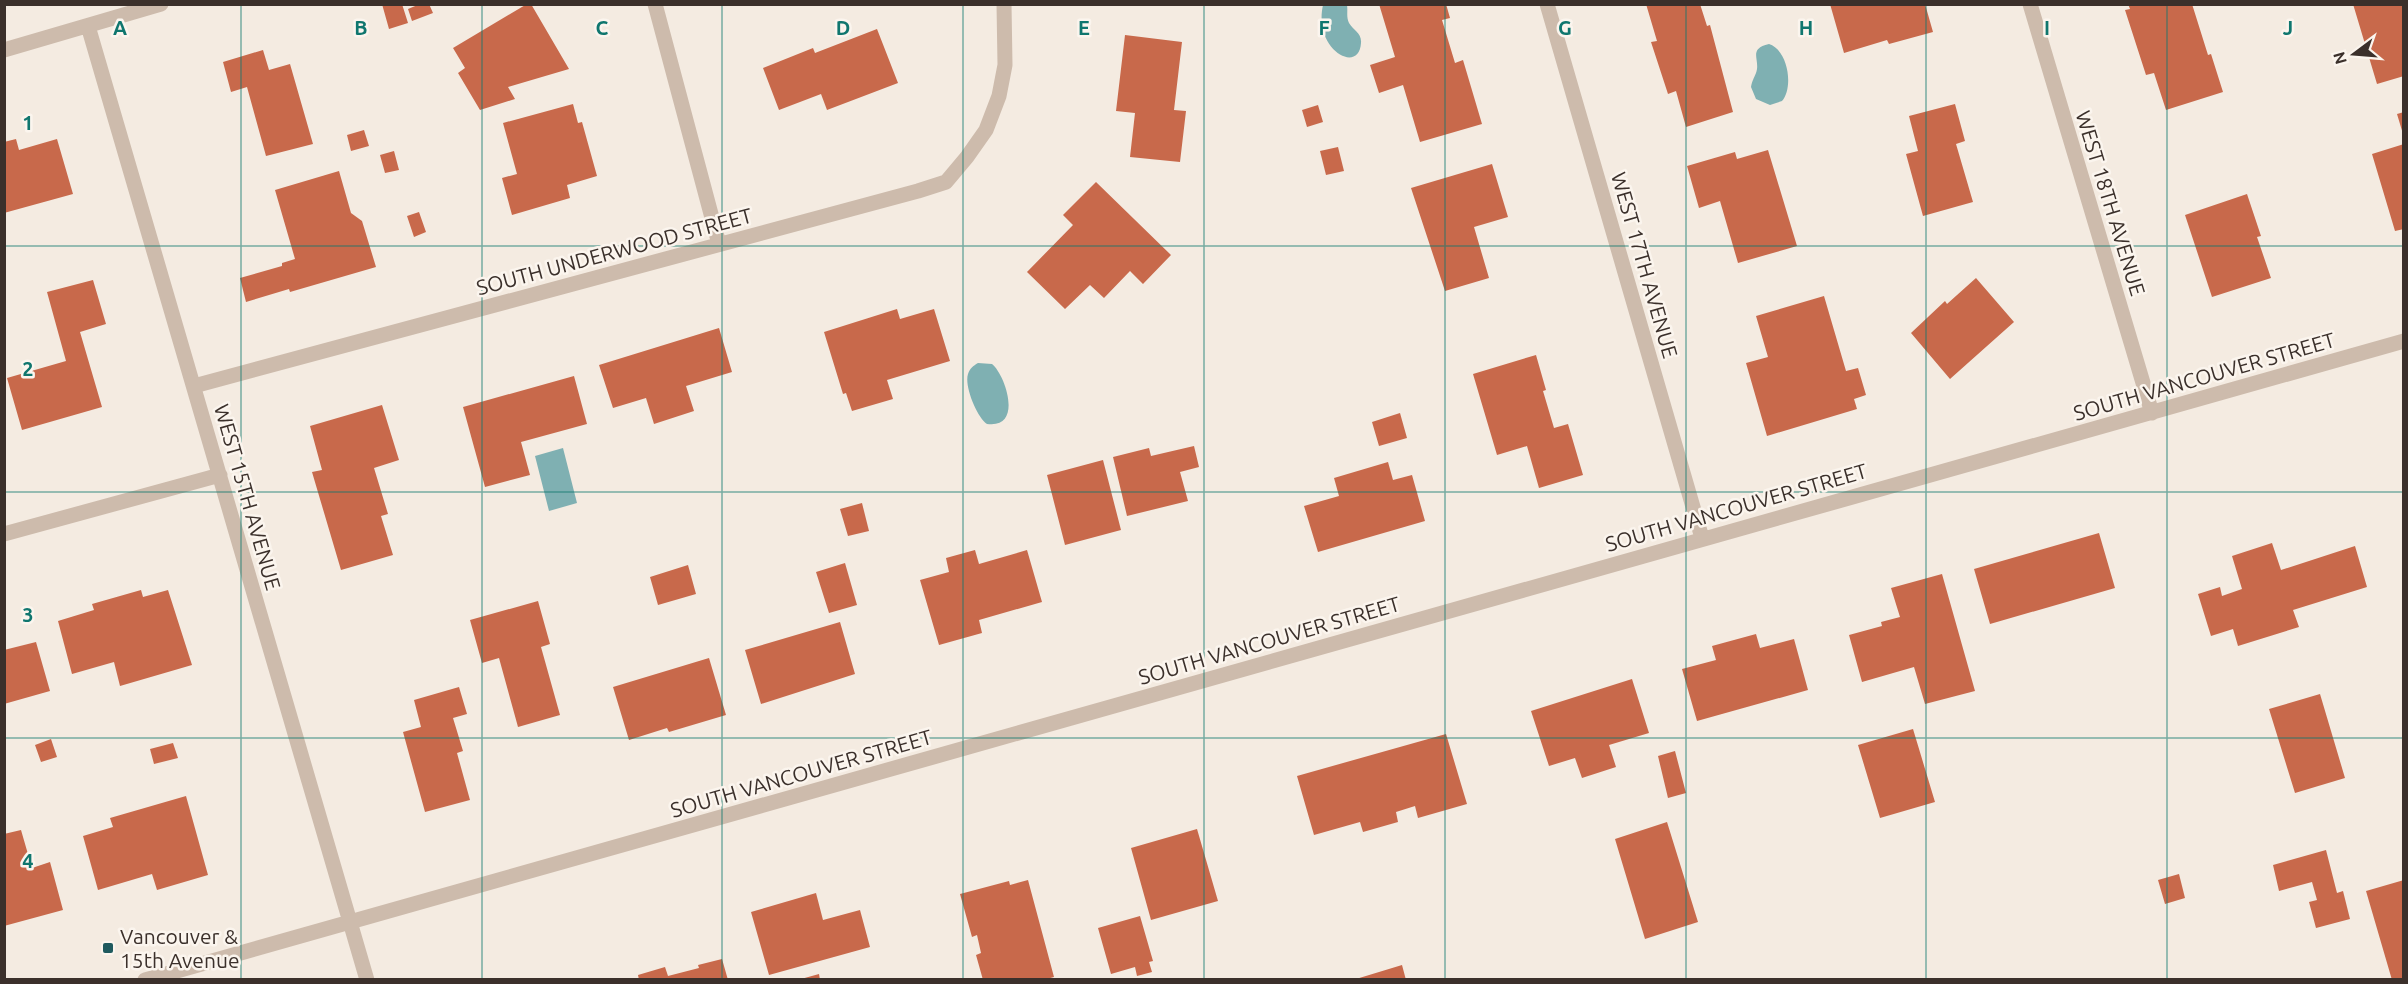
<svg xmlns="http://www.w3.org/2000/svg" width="2408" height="984" viewBox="0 0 2408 984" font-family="Ubuntu,sans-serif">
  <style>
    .water { fill: #7fb0b2 }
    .building { fill: #c8694b }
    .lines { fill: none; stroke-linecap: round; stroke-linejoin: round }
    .minor { stroke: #cdbbac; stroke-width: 15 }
    .grid { fill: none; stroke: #0f766e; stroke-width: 1.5; stroke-opacity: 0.55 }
    .poi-dot { fill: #1f5a5e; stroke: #fbf5ee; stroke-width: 2 }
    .labels { text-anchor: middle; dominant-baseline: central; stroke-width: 5; stroke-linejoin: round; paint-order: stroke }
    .street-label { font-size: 21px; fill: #3b302b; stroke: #fbf5ee }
    .poi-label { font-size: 21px; fill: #3b302b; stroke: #fbf5ee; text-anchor: start }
    .grid-label { font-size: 20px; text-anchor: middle; font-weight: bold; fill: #0f766e; stroke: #fbf5ee; stroke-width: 5; stroke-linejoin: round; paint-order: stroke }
  </style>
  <rect width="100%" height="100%" fill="#f4ebe1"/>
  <path class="water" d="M1323,5H1347C1348,11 1346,17 1349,23C1353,30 1362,33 1361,43C1359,75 1313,50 1323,5Z
    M1769,44C1788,50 1794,87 1782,101L1770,105L1756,99L1751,87C1752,81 1754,78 1756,73C1761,60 1747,49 1769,44Z
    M978,363L992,364C1005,374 1024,429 987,424C977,417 964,386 968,374C970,368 973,366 978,363Z
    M563,448L577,503L549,511L535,456Z"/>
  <path class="building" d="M382,4H402L408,23L389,29Z
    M420,4H429L433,13L412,21L408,9Z
    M527,4H531L569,69L508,87L515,99L480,110L458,73L465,68L453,48Z
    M1379,4H1446L1450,18L1442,20L1455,63L1463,60L1482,124L1420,142L1403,85L1379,93L1370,65L1395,57Z
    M1646,4H1700L1707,26L1710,25L1733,112L1686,127L1676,91L1668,94L1651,42L1657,41Z
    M1830,4H1925L1933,32L1889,44L1887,40L1844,53Z
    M2128,4H2192L2208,55L2211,54L2223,92L2166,110L2154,73L2146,75L2125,10L2130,9Z
    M2353,4H2404V76L2377,84Z
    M877,29L898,83L827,110L821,94L779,110L763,68L813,48L815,53Z
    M1125,35L1182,42L1174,110L1186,111L1180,162L1130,157L1135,113L1116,111Z
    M263,50L269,70L290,64L313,144L266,156L247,87L231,92L223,62Z
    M573,104L578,123L582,122L597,176L567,185L570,198L512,215L502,178L517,174L503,123Z
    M1955,104L1965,141L1956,144L1973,202L1923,216L1906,154L1918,151L1909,116Z
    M1318,105L1323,122L1307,127L1302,110Z
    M2404,112V133L2403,134L2397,114Z
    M364,130L369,146L351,151L347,135Z
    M16,139L19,150L57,139L73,194L4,213V142Z
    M2404,144V229L2395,231L2372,154Z
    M1338,147L1344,171L1326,175L1320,151Z
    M1768,150L1797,246L1738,263L1720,201L1699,208L1687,166L1735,152L1737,159Z
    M394,151L399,170L385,173L380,155Z
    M1492,164L1508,217L1474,227L1489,278L1445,291L1411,188Z
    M339,171L351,213L362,221L376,267L290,292L289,289L246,302L240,278L282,266V263L295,259L275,190Z
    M1096,182L1171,255L1143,284L1130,271L1104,298L1090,285L1065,309L1027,272L1073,225L1063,215Z
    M2247,194L2261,236L2257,237L2271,278L2212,297L2185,215Z
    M419,212L426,232L414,237L407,216Z
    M1976,278L2014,322L1950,379L1911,333L1945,301L1947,304Z
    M93,280L106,324L80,332L102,407L22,430L7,378L66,361L47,292Z
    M1824,296L1846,371L1858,368L1866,395L1854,399L1857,409L1767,436L1746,363L1768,357L1756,316Z
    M897,309L900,319L934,309L950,361L887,380L893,399L852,411L846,393L843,394L824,332Z
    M719,328L732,372L686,386L694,411L654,424L646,398L613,408L599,365Z
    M1536,355L1546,390L1543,391L1554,428L1568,424L1583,475L1539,488L1527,446L1497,455L1473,374Z
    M574,376L587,424L521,442L530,475L485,487L463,407Z
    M382,405L399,460L374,468L388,514L381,516L393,555L341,570L312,472L322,470L310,426Z
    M1400,413L1407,438L1379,446L1372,422Z
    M1194,446L1199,467L1180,472L1188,501L1127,516L1113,457L1149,448L1151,456Z
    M1103,460L1121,530L1065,545L1047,475Z
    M1388,462L1393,480L1412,475L1425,521L1318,552L1304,506L1339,496L1334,478Z
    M862,503L869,531L848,536L840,509Z
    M2099,533L2115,588L1990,624L1974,569Z
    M2272,543L2281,570L2355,546L2367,587L2293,610L2299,627L2238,646L2233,629L2211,636L2198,594L2220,587L2222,596L2242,589L2232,556Z
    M975,550L979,564L1027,550L1042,602L979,620L982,633L939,645L920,580L949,572L946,558Z
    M845,563L857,605L829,613L816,572Z
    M688,565L696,594L658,605L650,577Z
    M1942,574L1975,691L1925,704L1914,667L1862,682L1849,635L1882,626L1881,622L1900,617L1891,588Z
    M141,590L143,597L168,590L192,665L120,686L114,662L72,674L58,621L94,610L92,604Z
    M538,601L550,644L541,647L560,715L518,727L499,658L482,663L470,620Z
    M840,622L855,674L761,704L745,650Z
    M1756,634L1760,648L1794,639L1808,690L1697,721L1682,669L1716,660L1712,646Z
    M36,642L50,691L4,704V650Z
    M709,658L726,715L669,732L667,728L629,740L613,687Z
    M1632,679L1649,733L1609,745L1616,767L1582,778L1575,758L1549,766L1531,711Z
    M459,687L467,714L453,718L463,751L457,753L470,800L425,812L403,732L421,727L414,700Z
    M2320,694L2345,778L2295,793L2269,709Z
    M1913,729L1935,802L1880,818L1858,745Z
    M1446,734L1467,804L1418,818L1415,806L1396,812L1398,822L1363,832L1360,822L1314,835L1297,776Z
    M51,739L57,757L41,762L35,745Z
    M173,743L178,758L154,764L150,749Z
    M1675,751L1686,793L1668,798L1658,756Z
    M186,796L208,875L157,890L152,874L98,890L83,836L113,827L110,818Z
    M1667,822L1698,922L1645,939L1615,839Z
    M1197,829L1218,901L1151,920L1131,848Z
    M21,830L32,868L50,862L63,910L4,926V834Z
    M2326,850L2337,893L2343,891L2350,919L2316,928L2309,902L2317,900L2312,882L2279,891L2273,865Z
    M2179,874L2185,898L2165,904L2158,880Z
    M1028,880L1054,977L1043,980H983L976,955L981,953L977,935L972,937L960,894L1009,881L1010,885Z
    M2404,880V980H2392L2366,891Z
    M816,893L823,920L860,910L870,947L769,975L751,912Z
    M1140,916L1153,961L1149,962L1152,972L1137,976L1135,967L1111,974L1098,928Z
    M722,959L728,980H639L638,975L665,967L668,976L699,968L698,965Z
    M1402,965L1406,980H1357L1356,979Z
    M819,974L820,980H801V979Z"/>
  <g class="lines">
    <path class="minor" d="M655,4L719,244
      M1547,4L1702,538
      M2030,4L2152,413
      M88,26L367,980
      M4,50L161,4
      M194,386L918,191L946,182L967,157L986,130L999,96L1005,65L1004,4
      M4,534L220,475
      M145,980L2404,341"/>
  </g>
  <path class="grid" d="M241,4V980M482,4V980M722,4V980M963,4V980M1204,4V980M1445,4V980M1686,4V980M1926,4V980M2167,4V980M4,246H2404M4,492H2404M4,738H2404"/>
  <rect class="poi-dot" x="102" y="942" width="12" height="12" rx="3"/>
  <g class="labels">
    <g class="street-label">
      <text transform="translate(2111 203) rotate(73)">WEST 18TH AVENUE</text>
      <text transform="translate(614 251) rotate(-15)">SOUTH UNDERWOOD STREET</text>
      <text transform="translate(1645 265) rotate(74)">WEST 17TH AVENUE</text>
      <text transform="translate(2204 376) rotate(-16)">SOUTH VANCOUVER STREET</text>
      <text transform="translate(248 497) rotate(74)">WEST 15TH AVENUE</text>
      <text transform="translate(1736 507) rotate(-16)">SOUTH VANCOUVER STREET</text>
      <text transform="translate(1269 640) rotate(-16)">SOUTH VANCOUVER STREET</text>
      <text transform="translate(801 773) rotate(-16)">SOUTH VANCOUVER STREET</text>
    </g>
    <g class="poi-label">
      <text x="120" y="936">Vancouver &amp;<tspan x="120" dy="24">15th Avenue</tspan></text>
    </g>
  </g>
  <g class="grid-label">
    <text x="120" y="35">A</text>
    <text x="361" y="35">B</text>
    <text x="602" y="35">C</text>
    <text x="843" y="35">D</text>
    <text x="1084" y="35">E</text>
    <text x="1324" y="35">F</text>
    <text x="1565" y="35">G</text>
    <text x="1806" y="35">H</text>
    <text x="2047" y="35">I</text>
    <text x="2288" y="35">J</text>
    <text x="28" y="130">1</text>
    <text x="28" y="376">2</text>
    <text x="28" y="622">3</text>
    <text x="28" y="868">4</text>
  </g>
  <rect width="2408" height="984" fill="none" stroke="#3b302b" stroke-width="12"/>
  <g transform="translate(2354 54) rotate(254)" stroke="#fbf5ee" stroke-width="4.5" paint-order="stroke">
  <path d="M0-4.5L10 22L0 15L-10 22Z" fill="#3b302b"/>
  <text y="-9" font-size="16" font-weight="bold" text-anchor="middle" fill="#3b302b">N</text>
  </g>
</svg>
